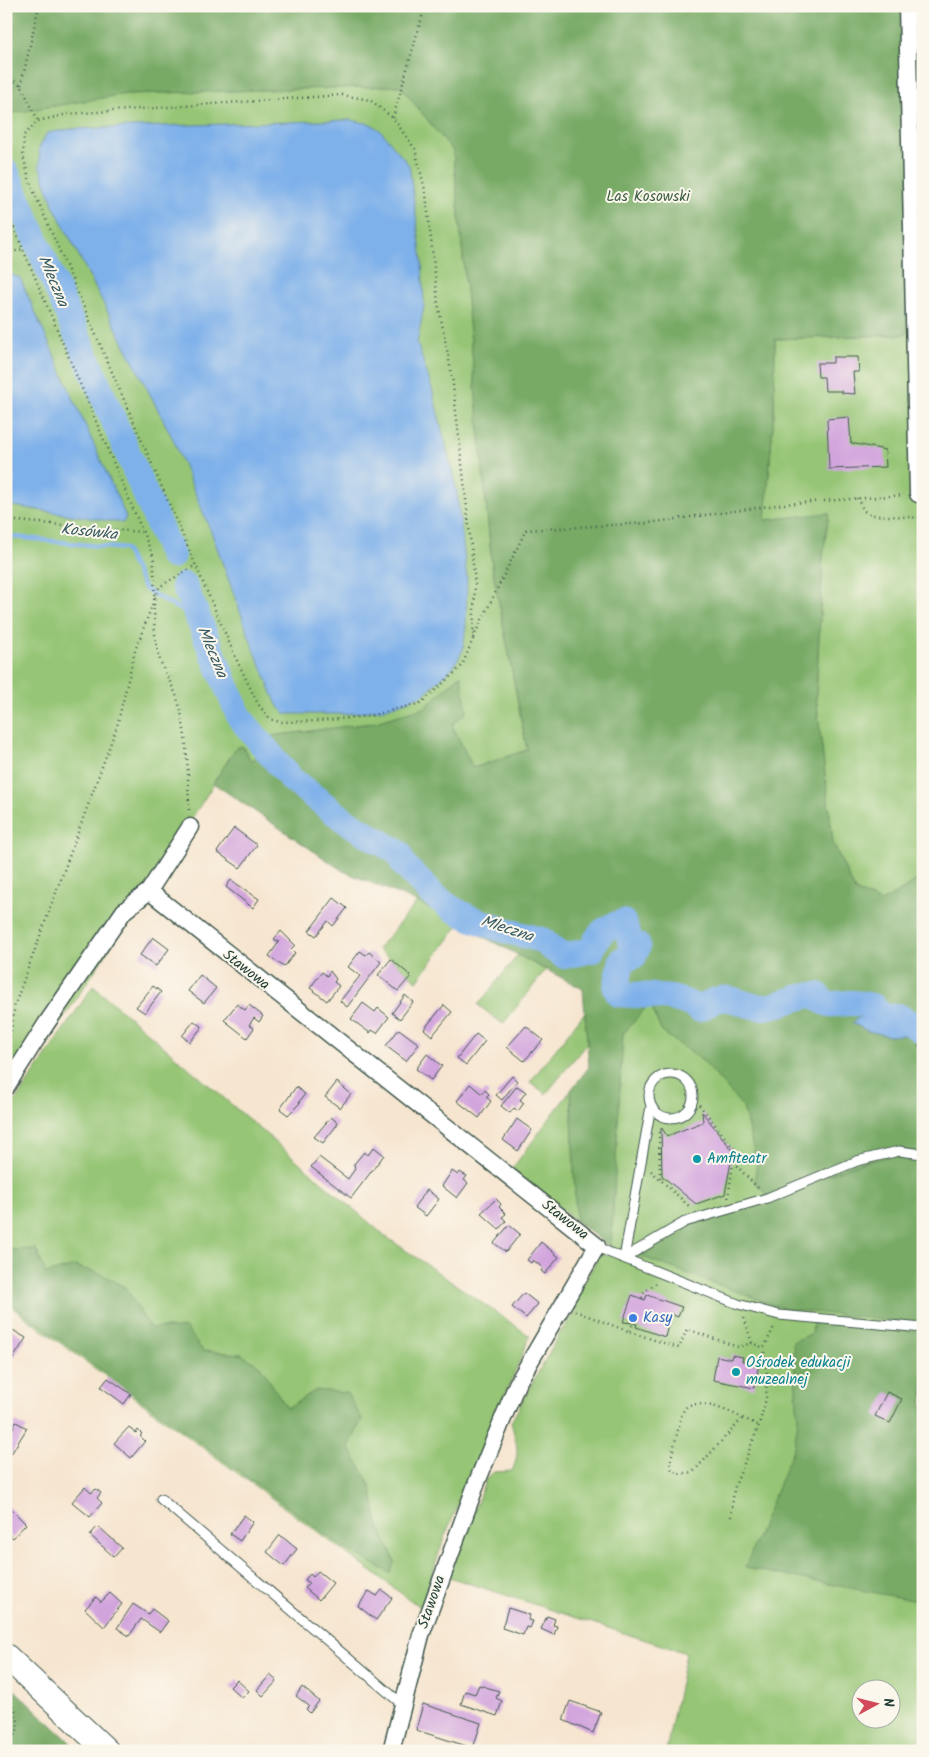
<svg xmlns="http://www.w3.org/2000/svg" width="929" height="1757" viewBox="0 0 929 1757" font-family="Kalam,sans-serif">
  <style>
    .green { fill: #95c575; stroke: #5a8154; fill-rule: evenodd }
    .forest { fill: #78aa66; stroke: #4c744d }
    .water { fill: #7eb0ea; stroke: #4e768f }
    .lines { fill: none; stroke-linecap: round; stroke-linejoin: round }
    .stream { stroke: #7eb0ea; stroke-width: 4.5 }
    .river { stroke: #7eb0ea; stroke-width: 26 }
    .building { fill: #d2a4dd }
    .lane-casing { stroke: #3f564b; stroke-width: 11 }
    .street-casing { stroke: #3f564b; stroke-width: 19 }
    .secondary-casing { stroke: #3f564b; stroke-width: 26 }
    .path { stroke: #3f564b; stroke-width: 2.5; stroke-dasharray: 1 4; stroke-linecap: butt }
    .lane { stroke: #fff; stroke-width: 9 }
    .street { stroke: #fff; stroke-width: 16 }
    .secondary { stroke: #fff; stroke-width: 24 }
    .culture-dot { fill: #0f9aa8; stroke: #fbf7ec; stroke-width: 2 }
    .shop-dot { fill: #3f7fe0; stroke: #fbf7ec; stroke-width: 2 }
    .labels { text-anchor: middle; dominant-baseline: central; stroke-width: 4; stroke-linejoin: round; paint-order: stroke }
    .park-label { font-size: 15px; fill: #3c5f44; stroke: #fbf7ec }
    .street-label { font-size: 15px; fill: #1f3d34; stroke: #fbf7ec }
    .culture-label { font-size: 15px; fill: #0d838f; stroke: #fbf7ec; text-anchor: start }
    .shop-label { font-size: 15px; fill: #366cbe; stroke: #fbf7ec; text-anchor: start }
    .water-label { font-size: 16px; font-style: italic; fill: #375a62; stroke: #fbf7ec }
  </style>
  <rect width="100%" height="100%" fill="#fbf7ec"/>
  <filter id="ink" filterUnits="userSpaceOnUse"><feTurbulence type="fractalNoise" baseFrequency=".02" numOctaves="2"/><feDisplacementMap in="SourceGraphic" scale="10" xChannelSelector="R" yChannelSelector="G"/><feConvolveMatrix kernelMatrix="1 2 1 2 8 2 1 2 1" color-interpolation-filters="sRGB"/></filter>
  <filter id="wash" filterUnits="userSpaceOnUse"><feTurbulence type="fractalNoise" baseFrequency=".0096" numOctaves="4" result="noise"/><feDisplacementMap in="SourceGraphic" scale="20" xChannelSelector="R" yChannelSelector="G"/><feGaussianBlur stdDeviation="1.12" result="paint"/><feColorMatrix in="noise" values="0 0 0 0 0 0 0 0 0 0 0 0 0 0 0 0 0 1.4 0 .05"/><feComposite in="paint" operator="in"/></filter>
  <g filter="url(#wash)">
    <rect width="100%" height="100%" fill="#f6e5cf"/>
    <path class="green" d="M400,86L453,151L492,566L527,750L473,768L452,725L460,675L425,708L372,723L272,736L252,762L242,746L236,748L133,913L6,1105V113L126,94Z
      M911,251L923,267V875L904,889L881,902L855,891L833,843L816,697L823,555L829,514L765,520L774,413L775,339L903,335Z
      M587,730L854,912L923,925V1751H666L686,1653L449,1577L486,1479L494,1472L512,1471C521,1451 516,1443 511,1422L561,1331L576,1312L577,1310L571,1308L600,1253L607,1256L611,1249L592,1229L600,1161ZM862,1690H892V1720H862Z
      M417,902L460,924L417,981L378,949Z
      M518,955L546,970L503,1024L478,1005Z
      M93,986L385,1236L530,1336L444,1538L421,1608L6,1303V1115Z
      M585,1012L587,1043L546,1094L530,1082Z
      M571,1090L576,1221L511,1170Z"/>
    <path class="forest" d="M6,6H923V281V267L911,252L906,334L775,339L774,413L765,520L829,513L823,555L816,697L833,843L855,891L881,902L904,889L923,875V1024L914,1019L868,1031L890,1036L915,1034L920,1043H923V1153L899,1149L768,1196L754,1181L757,1164L743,1107L704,1062L661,1031L650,1003L623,1034L611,1248L576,1221L571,1090L589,1067L583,989L417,902L343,871L213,783L236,748L242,746L252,762L272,736L372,723L424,708L461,675L467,712L452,725L473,768L527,750L492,566L453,151L400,86L126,94L7,114Z
      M897,1154L920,1156L923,1217V1324L785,1309L634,1254L686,1224L858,1164Z
      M36,1249L46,1274L74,1266L102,1274L126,1288L150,1328H186L203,1351L241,1354L260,1366L287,1408L316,1390L347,1393L362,1419L349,1447L371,1487L378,1524L395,1561L390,1573L341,1546L6,1300V1250Z
      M813,1322L923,1332V1602L745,1568L794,1447L798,1421L793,1342L812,1333Z
      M6,1682L71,1743L63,1751H6Z"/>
    <path class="water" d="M351,120L371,124L381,131L409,165L422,260L424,306L417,343L432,389L457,492L467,579L466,625L463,650L454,666L423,695L384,709L347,714H286L277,705L253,647L212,534L173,439L54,207L40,168L39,148L47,133L71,129Z
      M6,272L20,278L123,510L126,517L123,523L6,505Z
      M893,1014L914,1019L923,1024V1043H920L915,1034L890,1036L868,1031L852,1023L859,1017Z"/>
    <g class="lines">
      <path class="stream" d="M6,536L125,549L145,589L177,608L197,616"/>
      <path class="river" d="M6,171L172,556
        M184,585L240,718L292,780L346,821L399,853L403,864L433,895L451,908L468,917L503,930L542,940L551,948L564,956L592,950C597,933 606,927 623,922L631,942L638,946L634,956L622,960L616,989L619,994C643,996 679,994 698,1009C706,1007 712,1000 719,999C733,996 746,1007 761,1007C780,1007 798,994 818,995C827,1010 837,1002 852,1003C859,1003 866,1005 873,1006L884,1018L898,1016L923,1031"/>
    </g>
    <g id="blocks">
      <path class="building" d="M833,357H858L859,372H853L855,394L842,393V391H825L824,377H818L817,363H833Z
        M849,417L851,443L885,450L886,467L829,469L827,419Z
        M234,828L257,845L240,868L217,852Z
        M231,880L259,899L253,908L226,887Z
        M334,898L347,908L333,926L328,921L316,936L309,931Z
        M281,931L295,945L291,949L295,953L284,967L269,956L279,942L274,939Z
        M153,937L169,949L156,966L140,955Z
        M360,951L366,955L369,952L381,962L347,1007L340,1001L360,976L348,967Z
        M391,959L411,976L398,991L378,975Z
        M330,971L336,979L334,982L339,986L327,1001L310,988L322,972L327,976Z
        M200,975L216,988L204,1003L188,991Z
        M153,986L161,992L145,1013L136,1007Z
        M405,995L413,1002L400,1019L392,1013Z
        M363,1003L375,1012L378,1008L389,1017L377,1033L372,1030L370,1033L351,1019Z
        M237,1004L245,1010L249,1005L263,1016L259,1022L254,1018L249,1025L254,1028L247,1038L224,1020Z
        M444,1005L452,1012L432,1036L424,1029Z
        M194,1021L202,1027L190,1042L182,1036Z
        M526,1026L543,1040L524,1061L507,1047Z
        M399,1029L419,1044L406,1061L386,1046Z
        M476,1034L485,1041L466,1065L457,1058Z
        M427,1054L442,1066L431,1080L416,1069Z
        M512,1076L517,1081L502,1100L496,1095Z
        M337,1082L351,1094L340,1108L325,1097Z
        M470,1084L482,1094L485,1090L489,1094L486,1097L491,1101L479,1118L457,1101Z
        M517,1086L526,1092L520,1100L524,1103L518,1111L514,1108L510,1113L501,1106Z
        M296,1087L305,1094L299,1102L300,1103L288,1115L280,1109Z
        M702,1112L733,1151L725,1194L696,1204L662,1176L661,1127L667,1136L703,1122Z
        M331,1117L337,1122V1125L323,1143L314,1137Z
        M517,1119L532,1130L518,1151L503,1140Z
        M374,1147L384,1155L351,1198L311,1167L319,1157L348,1179L355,1169L354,1164L364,1152L368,1155Z
        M452,1171L458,1175L460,1172L463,1174L467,1176L464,1180L468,1183L457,1198L442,1186Z
        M427,1190L439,1199L426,1216L414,1207Z
        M496,1199L501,1204L499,1207L506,1214L502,1217L506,1221L499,1229L481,1213Z
        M509,1225L520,1234L506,1252L494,1243Z
        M541,1242L559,1257L545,1274L541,1271L543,1268L533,1260L531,1263L527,1260Z
        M524,1293L538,1304L526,1318L512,1307Z
        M632,1295L645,1300L647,1295L682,1307L678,1317L671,1314L665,1337L636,1327L637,1324L633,1323L623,1322Z
        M6,1326L26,1338L6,1370Z
        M732,1355L743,1357L742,1361L759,1364L754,1388L713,1380L717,1356L731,1359Z
        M108,1378L131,1394L124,1404L101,1387Z
        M887,1392L902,1399L890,1423L875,1416Z
        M16,1422L27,1428L11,1454L6,1451V1441Z
        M129,1427L136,1433L138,1430L142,1434L140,1436L145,1441L131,1458L114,1443Z
        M85,1487L91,1493L96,1489L101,1493L97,1498L102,1503L90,1517L72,1502Z
        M9,1507L26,1524L13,1538L6,1532V1509Z
        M244,1515L253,1522L240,1541L230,1534Z
        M98,1526L122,1548L114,1557L90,1535Z
        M280,1535L297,1549L284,1566L267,1552Z
        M318,1571L333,1583L319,1600L305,1588L309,1583L305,1580L310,1574L313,1577Z
        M382,1590L392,1598L376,1620L358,1606L369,1591L377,1596Z
        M110,1593L122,1604L104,1627L85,1609L96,1597L101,1602Z
        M133,1604L148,1614L152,1609L168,1621L160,1632L141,1619L129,1636L117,1628Z
        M508,1608L530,1615L528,1620L533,1621L530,1628L526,1627L523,1635L502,1628Z
        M547,1616L555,1619L553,1625L557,1626L554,1635L541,1629Z
        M270,1675L277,1681L263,1696L257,1690Z
        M237,1680L249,1691L242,1698L230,1687Z
        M479,1685L499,1691L496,1698L502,1701L497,1716L461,1704L465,1691L475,1694Z
        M302,1687L319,1701L310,1713L306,1709L309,1706L296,1696Z
        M570,1701L601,1712L593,1733L563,1720Z
        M423,1704L481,1723L473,1748L416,1730Z"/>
    </g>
  </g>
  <g filter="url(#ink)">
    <use href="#blocks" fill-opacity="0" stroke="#3f564b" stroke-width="1"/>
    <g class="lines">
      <defs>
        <path id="lane" d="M908,44H923
          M649 1096a22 22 0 1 1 44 0a22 22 0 1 1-44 0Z
          M651,1106L624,1258L685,1222L767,1198L857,1161L899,1151L923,1154
          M597,1246L608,1252L738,1304L779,1315L923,1328
          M161,1499L403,1705"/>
        <path id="street" d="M907,6L918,494L923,493
          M149,891L597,1246L517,1384L477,1482L421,1635L391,1751
          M6,1087L46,1024L124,911L149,891L190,827"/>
        <path id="secondary" d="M6,1656L107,1751"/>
      </defs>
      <use href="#lane" class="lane-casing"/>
      <use href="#street" class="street-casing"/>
      <use href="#secondary" class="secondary-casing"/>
      <path class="path" d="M6,76L21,85L38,121
        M21,85L39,6
        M342,95L370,100L393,118L415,149L426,194L438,303L452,376L465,490L475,583L473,639L462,666L421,703L368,716L318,721L279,722L270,719L258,704L238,663L31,185L23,156L24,135L38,121L68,114Z
        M393,118L425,6
        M6,209L153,556C157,589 150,624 159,656C162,669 171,682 176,695C188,729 188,777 189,813
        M6,254L23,249
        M857,498L864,511L873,515L923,518
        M6,520L141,532
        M155,598L159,587L196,565
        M473,638L526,530L648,523L784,504L904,495
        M918,1046H923
        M7,1056L15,1004L117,726L135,651L153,603
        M693,1097L735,1150L728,1199
        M659,1132L660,1179
        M733,1162L758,1188
        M651,1171L691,1208
        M642,1298L645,1291L656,1284
        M575,1311L630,1332L633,1323
        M744,1318L752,1343L764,1348L775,1325
        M630,1332L679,1348L687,1329L738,1347L752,1343
        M742,1419L693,1472L678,1474L672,1470L670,1463L682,1413L687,1406C708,1398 738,1417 759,1425
        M731,1517L734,1489L759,1425L766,1399L767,1373L764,1348
        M6,1698C21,1712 23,1733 6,1745"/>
      <use href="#lane" class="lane"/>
      <use href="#street" class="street"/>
      <use href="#secondary" class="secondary"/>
    </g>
  </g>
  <g class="culture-dot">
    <circle cx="697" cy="1159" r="5"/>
    <circle cx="736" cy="1372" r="5"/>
  </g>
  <circle class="shop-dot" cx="633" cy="1318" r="5"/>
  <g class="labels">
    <g class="park-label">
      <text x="648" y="197">Las Kosowski</text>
    </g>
    <g class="street-label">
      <text transform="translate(246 970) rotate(38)">Stawowa</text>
      <text transform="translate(565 1220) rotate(38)">Stawowa</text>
      <text transform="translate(432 1602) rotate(-71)">Stawowa</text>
    </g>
    <g class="culture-label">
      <text x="707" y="1159">Amfiteatr</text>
      <text x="746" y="1363">Ośrodek edukacji<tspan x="746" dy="17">muzealnej</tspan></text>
    </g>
    <g class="shop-label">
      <text x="643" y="1318">Kasy</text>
    </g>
    <g class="water-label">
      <text transform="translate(53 281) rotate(67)">Mleczna</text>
      <text transform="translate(89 532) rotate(6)">Kosówka</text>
      <text transform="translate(212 652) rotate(67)">Mleczna</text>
      <text transform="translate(507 929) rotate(18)">Mleczna</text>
    </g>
  </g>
  <rect width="929" height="1757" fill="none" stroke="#fbf7ec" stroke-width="25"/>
  <g transform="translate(876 1704) rotate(83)"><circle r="24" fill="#fbf7ec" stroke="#a3ada2"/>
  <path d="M0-4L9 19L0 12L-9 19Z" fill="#d1495b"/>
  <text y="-8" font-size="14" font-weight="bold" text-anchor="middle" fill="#1f3d34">N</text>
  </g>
</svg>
